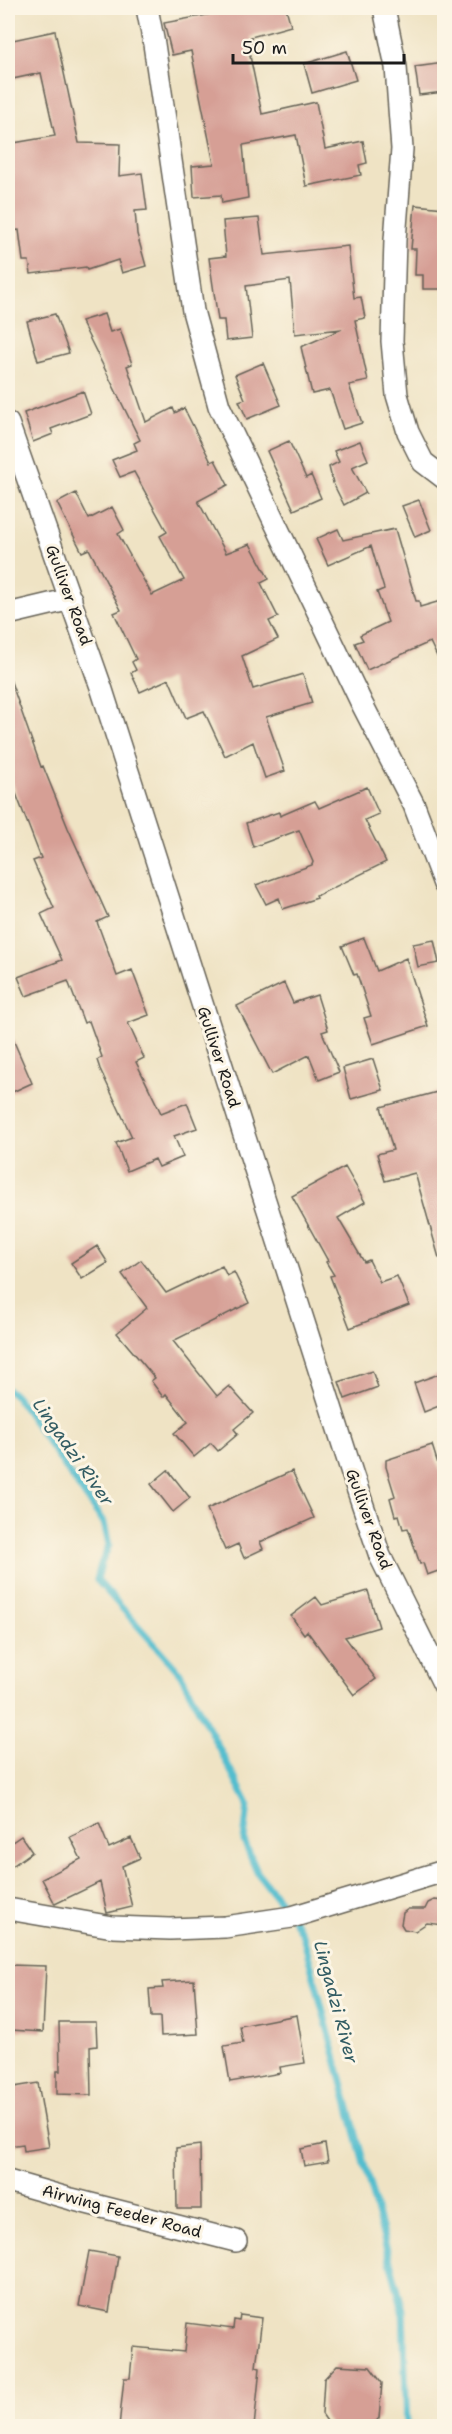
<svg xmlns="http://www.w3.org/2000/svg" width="452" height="2434" viewBox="0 0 452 2434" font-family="'Shantell Sans',sans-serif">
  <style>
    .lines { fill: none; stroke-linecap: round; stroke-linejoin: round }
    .stream { stroke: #52bdce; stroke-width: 7 }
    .building { fill: #d69f95 }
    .minor-casing { stroke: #666257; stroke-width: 24 }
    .minor { stroke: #fff; stroke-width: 21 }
    .labels { text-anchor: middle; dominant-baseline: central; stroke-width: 6; stroke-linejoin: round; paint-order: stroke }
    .street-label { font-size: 16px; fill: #1c1c1c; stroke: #fcf5e5 }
    .water-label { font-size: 18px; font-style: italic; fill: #325c63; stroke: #fcf5e5 }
  </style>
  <rect width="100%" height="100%" fill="#fcf5e5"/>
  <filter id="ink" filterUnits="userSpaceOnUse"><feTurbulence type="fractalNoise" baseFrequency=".0167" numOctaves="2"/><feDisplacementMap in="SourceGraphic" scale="12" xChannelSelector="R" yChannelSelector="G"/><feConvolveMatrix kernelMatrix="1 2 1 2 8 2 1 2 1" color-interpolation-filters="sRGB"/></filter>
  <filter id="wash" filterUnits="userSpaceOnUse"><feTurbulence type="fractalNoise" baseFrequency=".008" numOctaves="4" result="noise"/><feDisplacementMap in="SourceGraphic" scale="24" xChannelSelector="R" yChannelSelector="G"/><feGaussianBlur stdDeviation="1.35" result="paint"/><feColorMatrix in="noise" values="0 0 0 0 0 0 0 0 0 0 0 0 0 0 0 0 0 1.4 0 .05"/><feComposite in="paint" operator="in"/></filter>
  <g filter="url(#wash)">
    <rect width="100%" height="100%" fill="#efe3c4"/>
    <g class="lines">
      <path class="stream" d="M8,1390L16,1396L104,1523L109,1545L101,1564L97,1580L180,1673L248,1804L244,1841L257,1872L292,1917L303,1936L403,2310L407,2426"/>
    </g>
    <g id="blocks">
      <path class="building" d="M244,8H286L291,26L251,37L254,50L249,51L262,114L316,102L325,149L363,141L367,163L359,165L361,175L306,186L296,135L243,145L248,198L222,203L221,195L194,197L192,166L214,164L191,51L172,55L164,23Z
        M55,31L79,143L120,144L119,176L142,173L147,210L135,211L137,234L146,266L122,273L118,260L87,270L86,267L31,274L29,261H23L19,230L8,231V144L55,136L41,73L8,80V41Z
        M347,51L356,80L312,93L304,64Z
        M444,63V92L419,95L415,67Z
        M415,205L444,208V289H423V275H415L416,249H411Z
        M259,218L264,255L348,246L354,298L361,297L365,318L355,320L368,381L349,385L362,423L343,429L330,390L312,394L301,347L342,329L295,334L290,280L246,286L252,338L226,341L224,320H218L209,258L226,256L223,221Z
        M55,314L69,353L38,361L27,321Z
        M104,314L110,332L120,329L132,364L127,366L146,422L173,408L175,413L184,408L211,462L215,460L228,485L198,501L226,553L250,544L269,579L261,583L278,617L269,621L278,639L242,656L253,689L303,674L312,703L266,717L285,771L265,778L253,742L225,756L204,711L186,718L169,679L140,692L131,673L136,670L132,662L136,659L114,613L121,610L89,549L82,552L57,503L76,493L89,519L112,507L124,530L118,534L152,595L184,580L160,536L167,532L134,472L120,477L112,460L137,450L134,443L140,440L81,321Z
        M263,363L281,405L247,419L239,401L245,399L235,375Z
        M83,391L91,414L51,429L53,434L33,442L24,413Z
        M289,441L306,478L311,475L321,498L294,510L267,451Z
        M360,441L368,460L352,467L366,493L344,505L333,483L329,467L339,462L334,451Z
        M419,500L431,530L415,537L402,506Z
        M338,529L343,540L395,529L416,601H419L420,607L444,600V671L430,642L367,670L355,643L363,640L360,635L388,622L377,592L384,589L371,546L328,565L316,539Z
        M10,679L41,767L43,766L68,828L108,917L97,922L117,976L132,970L149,1015L128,1023L144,1058L136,1062L161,1113L187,1103L197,1128L174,1136L183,1157L159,1167L155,1159L127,1171L116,1143L132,1137L100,1069L97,1060L102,1057L89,1021L84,1023L68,981L26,996L18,977L62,960L41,914L54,908L33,861L41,858L8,773V680Z
        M367,787L379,814L365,820L386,862L316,896L317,898L283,909L279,898L266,904L256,885L312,865L313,862L299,830L253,847L246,823L279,812L280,816L315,801L319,808Z
        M364,938L377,971L406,958L428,1026L373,1044L364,1018L371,1016L357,974L354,975L342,946Z
        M434,940L439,963L418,967L413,944Z
        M284,983L293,1003L317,995L328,1030L322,1032L339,1072L319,1080L309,1055L272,1074L237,1006Z
        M8,1028L32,1083L8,1094Z
        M373,1059L383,1090L351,1099L343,1068Z
        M441,1091L444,1103V1258H439L415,1173L385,1181L377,1154L393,1150L381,1107Z
        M345,1167L365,1202L338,1218L364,1262L369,1260L380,1282L397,1276L409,1305L350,1328L330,1276L334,1275L326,1262L328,1261L292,1196Z
        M97,1246L108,1263L82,1279L71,1263Z
        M141,1260L166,1293L222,1266L227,1276L234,1272L249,1303L173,1341L217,1396L229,1386L253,1413L234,1429L238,1434L218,1451L211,1443L194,1457L174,1433L188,1422L166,1394L163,1397L151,1381L155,1378L117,1333L147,1308L122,1274Z
        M372,1371L378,1387L345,1399L339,1382Z
        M439,1374L444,1389V1404L424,1412L414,1383Z
        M432,1445L444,1483V1569L427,1575L423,1563L420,1564L408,1528L403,1529L399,1515L395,1516L390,1498L395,1496L386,1467V1460Z
        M168,1470L190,1498L173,1512L151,1484Z
        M292,1471L314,1518L260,1542L263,1549L244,1558L238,1544L225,1550L207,1509Z
        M368,1591L379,1627L345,1637L376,1679L354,1695L307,1631L304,1634L291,1616L316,1597L322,1605Z
        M99,1823L109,1848L131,1838L140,1858L122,1866L132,1907L107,1913L100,1882L55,1904L42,1879L81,1859L70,1837Z
        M21,1836L32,1852L8,1869V1845Z
        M434,1900L444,1901V1925L427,1923L415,1931L404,1929L401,1924L403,1913L408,1909H425L428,1903Z
        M8,1965L46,1966L43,2032L11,2030L12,2024L8,2023Z
        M194,1980L198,2034L161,2036L160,2017H151L149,1989L163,1988L162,1982Z
        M297,2015L305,2063L280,2067L281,2073L230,2082L224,2046L243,2043L240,2026Z
        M59,2022H96L97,2046L90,2047L91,2095L57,2094V2071H60Z
        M38,2083L49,2147L24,2151L23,2144L9,2146L8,2088Z
        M325,2144L328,2162L304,2166L301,2149Z
        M200,2145L201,2209H177L176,2148Z
        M89,2251L118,2256L109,2312L79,2306Z
        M240,2315L262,2318L256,2367L260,2368L254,2427H119L124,2378H130L133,2347L184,2352L187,2323L233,2329L234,2320L239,2321Z
        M337,2365L370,2367L382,2383L379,2418L371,2427H331L322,2414L324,2379Z"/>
    </g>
  </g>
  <g filter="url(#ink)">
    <use href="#blocks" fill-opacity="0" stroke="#666257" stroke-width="1.5"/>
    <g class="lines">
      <defs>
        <path id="minor" d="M147,8L154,44L193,311L219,406L362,704L414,805L444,884
          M384,8L396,67L402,149L395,240L392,341L397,395L408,432L423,462L444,478
          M8,423L101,687L353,1476L380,1556L444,1685
          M8,614L71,599
          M8,1909L113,1927L170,1929L225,1927L292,1917L444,1871
          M8,2181L71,2199L236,2241"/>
      </defs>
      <use href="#minor" class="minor-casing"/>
      <use href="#minor" class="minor"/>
    </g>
  </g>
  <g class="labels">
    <g class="street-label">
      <text transform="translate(69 595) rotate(70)">Gulliver Road</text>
      <text transform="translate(219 1057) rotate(72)">Gulliver Road</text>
      <text transform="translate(369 1519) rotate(70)">Gulliver Road</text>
      <text transform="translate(122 2211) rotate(15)">Airwing Feeder Road</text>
    </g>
    <g class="water-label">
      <text transform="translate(73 1452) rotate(55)">Lingadzi River</text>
      <text transform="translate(336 2002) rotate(75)">Lingadzi River</text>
    </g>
  </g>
  <rect width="452" height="2434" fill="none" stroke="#fcf5e5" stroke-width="30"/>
  <path d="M233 54v9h171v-9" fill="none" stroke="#1c1c1c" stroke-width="3"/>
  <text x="242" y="54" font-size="18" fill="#1c1c1c" stroke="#fcf5e5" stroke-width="4.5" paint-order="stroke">50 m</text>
</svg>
